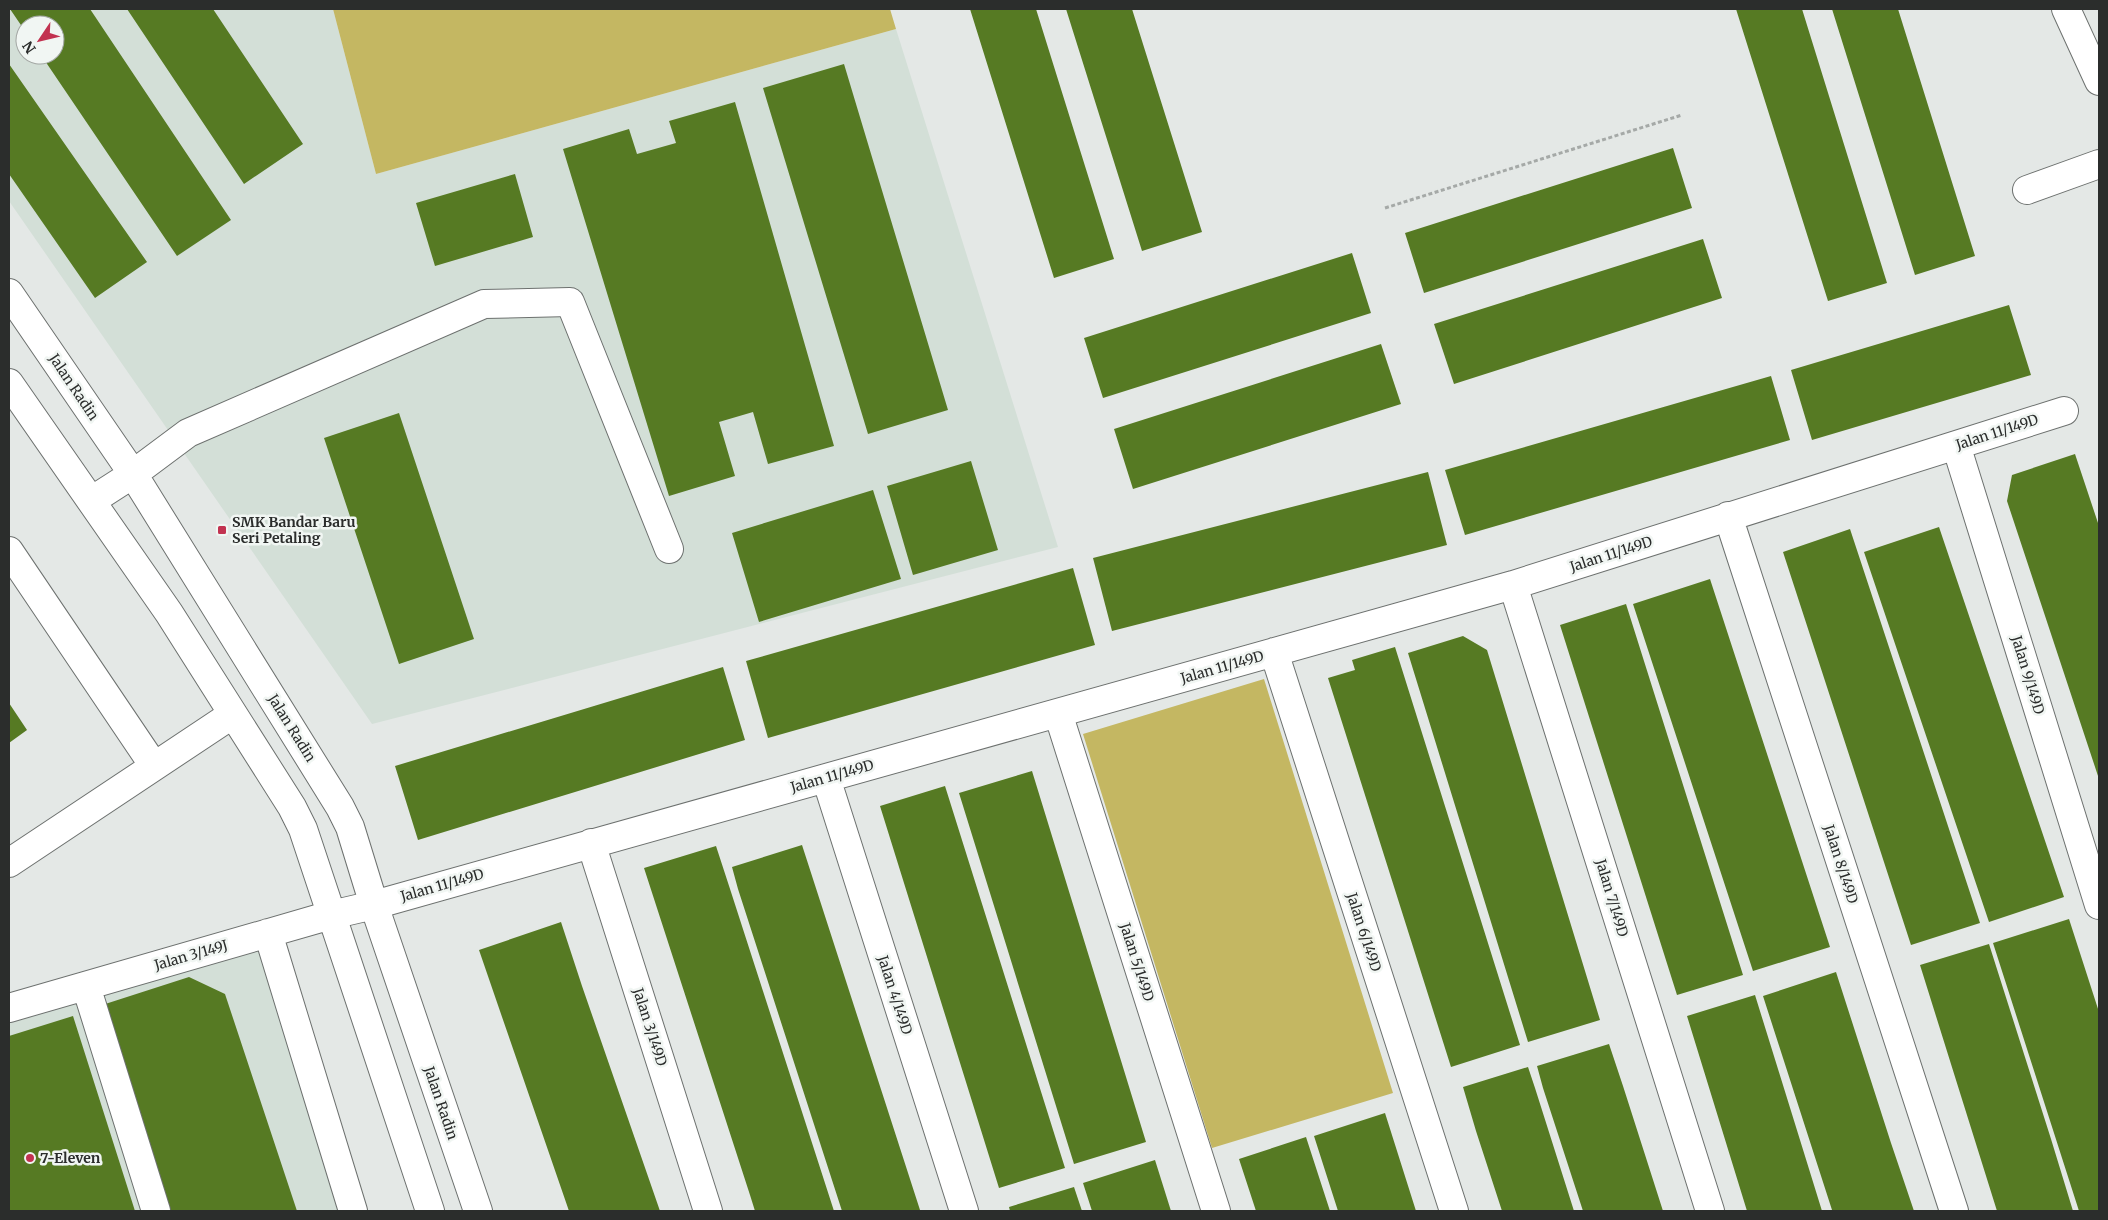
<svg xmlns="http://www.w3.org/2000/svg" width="2108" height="1220" viewBox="0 0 2108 1220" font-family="Merriweather,serif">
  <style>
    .built { fill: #d3dfd7; fill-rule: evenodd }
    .green { fill: #c4b762 }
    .building { fill: #567a23 }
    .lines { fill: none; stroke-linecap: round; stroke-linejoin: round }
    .minor-casing { stroke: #6d716f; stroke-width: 30 }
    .path { stroke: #a5a9a7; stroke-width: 3; stroke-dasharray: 4 2.5; stroke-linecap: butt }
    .minor { stroke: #fff; stroke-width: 28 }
    .poi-dot { fill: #c23250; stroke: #f1f6f3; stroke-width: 2 }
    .labels { text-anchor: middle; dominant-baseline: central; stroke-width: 5; stroke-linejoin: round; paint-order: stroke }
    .street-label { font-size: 14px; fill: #2b2d2c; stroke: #f1f6f3 }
    .poi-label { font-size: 14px; font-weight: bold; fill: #2b2d2c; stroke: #f1f6f3; text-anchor: start }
  </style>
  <rect width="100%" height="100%" fill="#e4e8e6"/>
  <path class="built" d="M9,9H333L376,174L896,29L1058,547L372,724L9,201ZM25,25H55V55H25Z
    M257,934L339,1211H9V1016Z"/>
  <path class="green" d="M333,9H890L896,29L376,174Z
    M1264,679L1393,1093L1212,1148L1083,734Z"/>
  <path class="building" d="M10,9H90L231,220L177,256L41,55H55V25H25V31Z
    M127,9H213L303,144L244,184Z
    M970,9H1036L1114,259L1054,278Z
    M1066,9H1132L1202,232L1142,251Z
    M1736,9H1802L1887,283L1828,301Z
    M1832,9H1898L1975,256L1915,275Z
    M9,64L147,262L95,298L9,174Z
    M844,64L948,410L868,434L763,88Z
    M735,102L834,446L768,464L753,412L719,422L735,476L669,496L563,149L629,129L637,154L676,143L669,121Z
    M1673,148L1692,208L1424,293L1405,233Z
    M515,174L533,237L435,266L416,203Z
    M1703,239L1722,298L1454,384L1434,324Z
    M1352,253L1371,313L1103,398L1084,338Z
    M2009,305L2031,375L1812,440L1791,370Z
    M1381,344L1401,404L1133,489L1114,429Z
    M1771,376L1790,440L1465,535L1445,470Z
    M399,413L474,639L399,664L324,438Z
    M2075,454L2099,526V779L2007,501L2012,475Z
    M971,461L998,550L913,575L887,486Z
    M1428,472L1447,545L1112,631L1093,558Z
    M873,490L901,579L759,622L732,533Z
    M1939,527L2064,897L1989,922L1864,552Z
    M1850,529L1980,923L1911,945L1783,552Z
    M1073,568L1095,645L768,738L746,661Z
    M1710,579L1830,947L1753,971L1633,604Z
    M1626,604L1743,975L1677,995L1560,625Z
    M1463,636L1487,650L1600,1020L1528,1042L1408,653Z
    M1395,647L1520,1045L1451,1067L1328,678L1355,670L1352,660Z
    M723,667L745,740L418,840L395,766Z
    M9,703L27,730L9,743Z
    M1032,771L1146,1142L1074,1164L959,793Z
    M945,786L1065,1168L999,1188L880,806Z
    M802,845L920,1210L917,1211H842L738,889L732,867Z
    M716,846L731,892L834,1211H755L750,1195L644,868Z
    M2069,919L2099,1012V1211H2079L1993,943Z
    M561,922L582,986L660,1211H569L501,1014L479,950Z
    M1989,944L2051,1139L2073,1211H1997L1961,1096L1920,965Z
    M1836,972L1891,1143L1914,1211L1832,1210L1763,996Z
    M189,977L225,994L297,1211H160L99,1006Z
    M1755,995L1809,1169L1822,1211H1747L1687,1016Z
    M73,1016L135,1211H9V1036Z
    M1609,1044L1623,1086L1663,1211H1583L1543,1088L1537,1066Z
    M1528,1067L1535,1088L1574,1211H1502L1476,1131L1463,1087Z
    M1385,1113L1416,1211H1338L1314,1136Z
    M1306,1137L1330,1211H1256L1239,1159Z
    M1155,1160L1171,1211H1092L1083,1183Z
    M1074,1187L1082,1211H1010L1009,1207Z"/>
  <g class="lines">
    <defs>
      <path id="minor" d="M2066,9L2099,81
        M2027,190L2099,164
        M9,293L133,474L340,807L350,827L374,905L478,1211
        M9,383L169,613L292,807L303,829L430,1211
        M1956,445L2099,905
        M91,501L133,474L188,433L484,304L570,302L669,549
        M1728,516L1954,1211
        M9,551L154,766
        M1513,585L1710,1211
        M1274,652L1454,1211
        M1058,713L1216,1211
        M826,778L964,1211
        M591,843L708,1211
        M9,863L233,714
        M268,933L353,1211
        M86,986L156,1211
        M9,1008L331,915L374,905L1513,585L2064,411"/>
    </defs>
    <use href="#minor" class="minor-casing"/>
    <path class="path" d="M1385,208L1682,115"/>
    <use href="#minor" class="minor"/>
  </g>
  <g class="poi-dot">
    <rect x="217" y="525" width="10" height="10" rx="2.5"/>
    <circle cx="30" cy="1158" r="5"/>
  </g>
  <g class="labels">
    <g class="street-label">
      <text transform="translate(74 387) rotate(56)">Jalan Radin</text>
      <text transform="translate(1997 432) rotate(-18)">Jalan 11/149D</text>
      <text transform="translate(1611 554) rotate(-18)">Jalan 11/149D</text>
      <text transform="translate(1222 667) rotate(-16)">Jalan 11/149D</text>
      <text transform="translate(2028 675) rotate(73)">Jalan 9/149D</text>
      <text transform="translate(292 728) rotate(58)">Jalan Radin</text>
      <text transform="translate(832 776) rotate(-16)">Jalan 11/149D</text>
      <text transform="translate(1841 864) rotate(72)">Jalan 8/149D</text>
      <text transform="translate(442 885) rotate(-16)">Jalan 11/149D</text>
      <text transform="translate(1612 898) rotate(73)">Jalan 7/149D</text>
      <text transform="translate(1364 932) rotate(72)">Jalan 6/149D</text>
      <text transform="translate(191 955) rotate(-16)">Jalan 3/149J</text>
      <text transform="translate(1137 962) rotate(72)">Jalan 5/149D</text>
      <text transform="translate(895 995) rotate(72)">Jalan 4/149D</text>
      <text transform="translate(650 1027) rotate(72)">Jalan 3/149D</text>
      <text transform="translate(441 1103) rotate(71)">Jalan Radin</text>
    </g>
    <g class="poi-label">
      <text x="232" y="522">SMK Bandar Baru<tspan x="232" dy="16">Seri Petaling</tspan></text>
      <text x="40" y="1158">7-Eleven</text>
    </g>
  </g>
  <rect width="2108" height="1220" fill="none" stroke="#2b2d2c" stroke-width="20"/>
  <g transform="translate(40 40) rotate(235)"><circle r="24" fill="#f1f6f3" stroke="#a2a6a3"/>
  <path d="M0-4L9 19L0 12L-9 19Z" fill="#c23250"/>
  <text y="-8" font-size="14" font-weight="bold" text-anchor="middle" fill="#2b2d2c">N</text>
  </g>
</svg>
